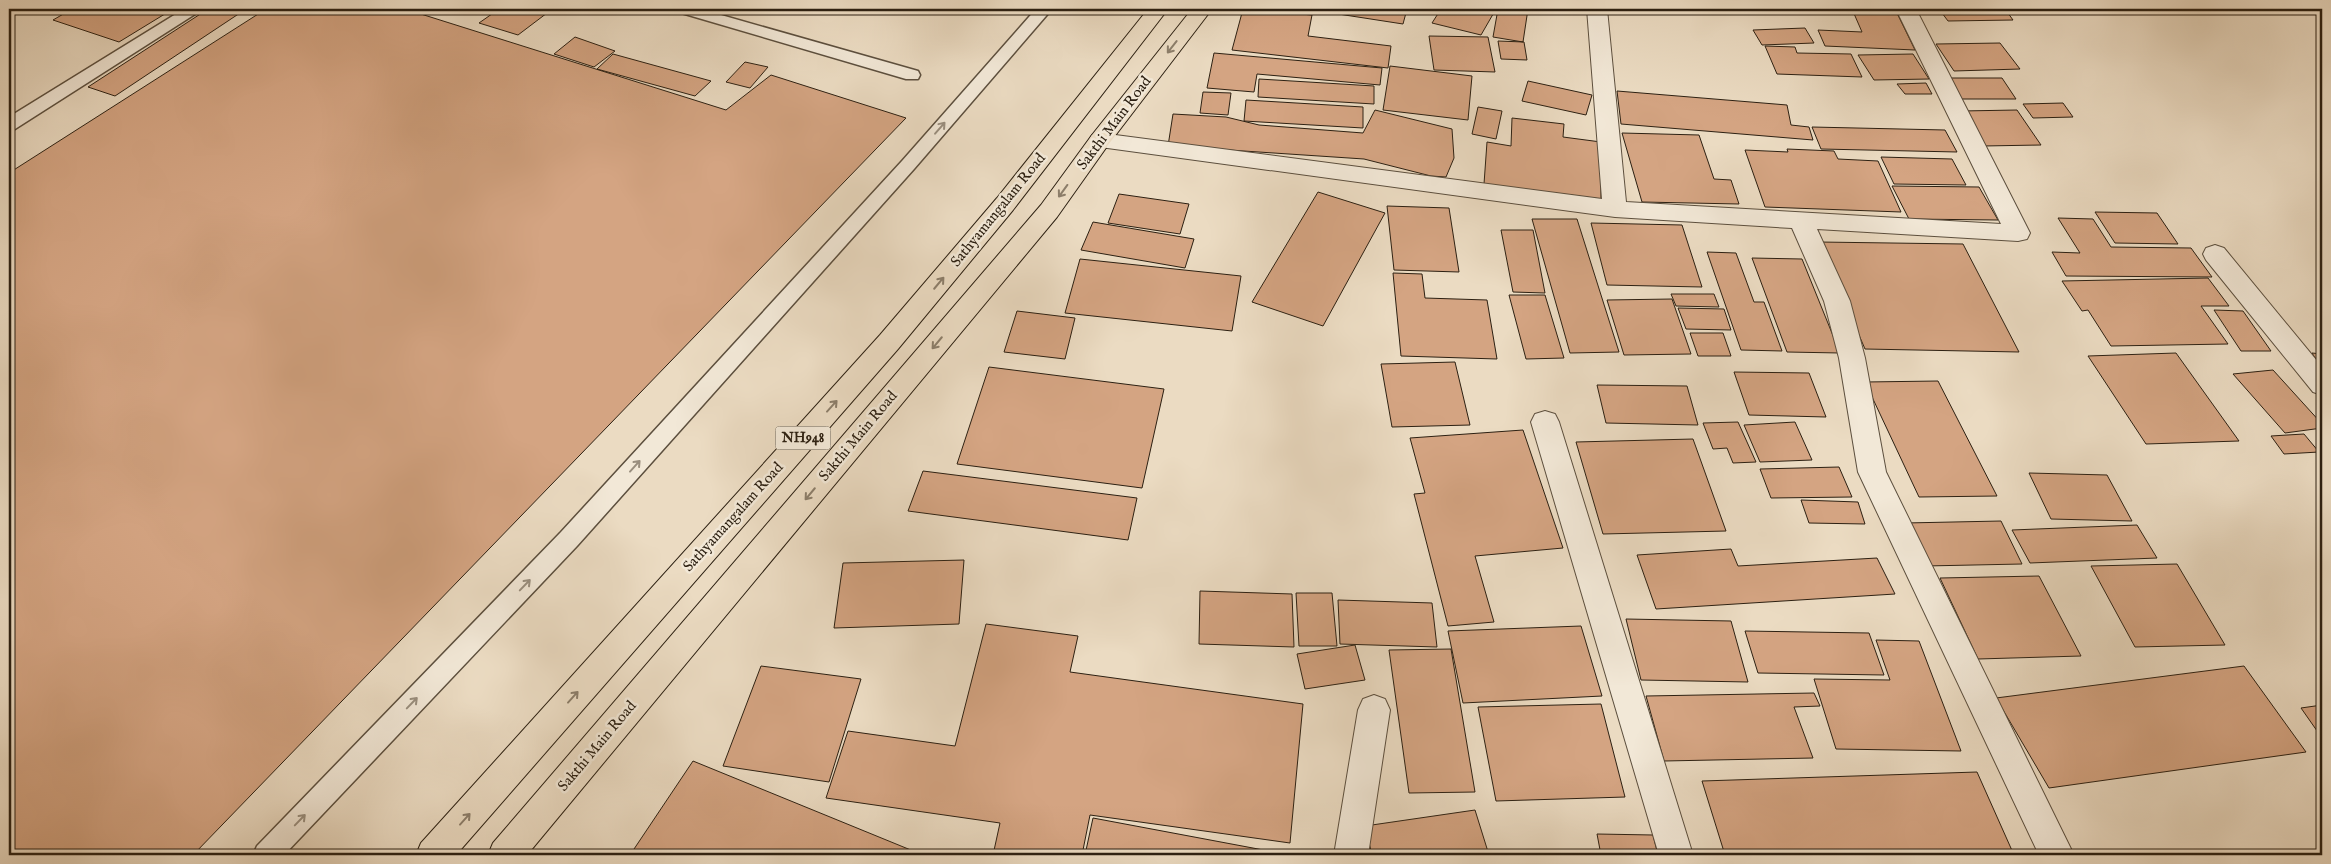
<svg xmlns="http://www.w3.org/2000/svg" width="2331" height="864" viewBox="0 0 2331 864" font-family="'IM FELL English',serif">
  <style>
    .building { fill: #d4a482; stroke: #2c2012 }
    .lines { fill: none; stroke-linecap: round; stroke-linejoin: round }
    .lane-casing { stroke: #5c4f3e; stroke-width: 3 }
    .street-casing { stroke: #5c4f3e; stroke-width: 2 }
    .highway-casing { stroke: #2c2012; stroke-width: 2 }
    .lane { fill: #f2e8d7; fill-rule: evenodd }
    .street { fill: #f2e8d7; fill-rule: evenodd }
    .highway { fill: #ebdbc2; fill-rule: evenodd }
    .oneway { stroke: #8c7e6a }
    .oneway2 { stroke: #998e7e }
    .labels { text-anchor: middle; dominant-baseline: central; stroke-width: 5; stroke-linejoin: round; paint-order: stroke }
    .shield { fill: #f2e8d7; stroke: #675c4d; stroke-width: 1 }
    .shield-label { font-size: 14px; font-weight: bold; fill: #2c2012 }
    .street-label { font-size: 15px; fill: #2c2012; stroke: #f2e8d7 }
  </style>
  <rect width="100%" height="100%" fill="#ebdbc2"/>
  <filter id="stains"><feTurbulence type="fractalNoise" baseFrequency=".004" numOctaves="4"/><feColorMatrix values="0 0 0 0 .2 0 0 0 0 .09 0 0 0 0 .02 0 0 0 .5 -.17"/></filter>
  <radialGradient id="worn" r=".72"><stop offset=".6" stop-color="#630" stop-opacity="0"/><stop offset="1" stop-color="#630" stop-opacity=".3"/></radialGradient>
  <path class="building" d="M72,9H173L119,42L53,20Z
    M208,9H246L115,96L88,87Z
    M266,9H405L726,110L771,75L906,118L193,855H9V173Z
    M499,9H545L551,10L518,35L479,23Z
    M1243,9L1312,15L1308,36L1391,46L1388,68L1232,50Z
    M1306,9H1407L1403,24Z
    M1441,9H1496L1481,35L1432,23Z
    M1498,9H1528L1523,42L1493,37Z
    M1852,9H1895L1915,50L1825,46L1818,30L1862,32Z
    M1939,9H2005L2013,20L1948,21Z
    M1805,28L1814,43L1762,45L1753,30Z
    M1429,36L1488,37L1495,72L1434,70Z
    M575,37L615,51L594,67L554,54Z
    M1498,41L1524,42L1527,60L1501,59Z
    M2000,43L2020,69L1954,71L1936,44Z
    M1765,46L1795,47L1797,53L1851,54L1862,77L1777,74Z
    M1214,53L1382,68L1380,85L1257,74L1254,92L1207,88Z
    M613,54L711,81L695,96L597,69Z
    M1913,54L1929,79L1874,80L1858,55Z
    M745,62L768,67L750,88L726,82Z
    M1390,66L1472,76L1468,120L1383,110Z
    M1946,78H2002L2016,99H1959Z
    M1259,79L1374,86V104L1258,97Z
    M1528,81L1592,95L1586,115L1522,101Z
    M1926,83L1932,94H1905L1897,84Z
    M1617,91L1787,105L1791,125L1809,127L1813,140L1621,124Z
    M1203,92L1231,93L1228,115L1200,113Z
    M1246,100L1363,107V128L1244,121Z
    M2063,103L2073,117L2033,118L2023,104Z
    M1478,107L1502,111L1496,139L1472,134Z
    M1375,110L1452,129L1454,158L1446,177L1431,176L1364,159L1168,146L1173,114L1226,117L1259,125L1363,133Z
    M2017,110L2041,145L1983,146L1961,111Z
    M1512,118L1564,124L1563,137L1601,142V199L1484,184L1487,142L1511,146Z
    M1812,127L1945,130L1957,152L1821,149Z
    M1622,133L1699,135L1714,179L1731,180L1739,204L1642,202Z
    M1787,149L1834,151L1838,159L1878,161L1901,212L1765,207L1745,150L1788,152Z
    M1881,157L1952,159L1966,185L1894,184Z
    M1892,186L1979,187L1998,220L1909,219Z
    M1318,192L1385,213L1323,326L1252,302Z
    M1119,194L1189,204L1180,234L1108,223Z
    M1387,206L1449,208L1459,272L1394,270Z
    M2095,212L2157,213L2178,244L2115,243Z
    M2058,218L2093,219L2111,247L2191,248L2212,277L2066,276L2052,252L2080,253Z
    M1532,219H1577L1619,352L1570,353Z
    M1093,222L1194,239L1185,268L1081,250Z
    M1591,223L1682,225L1702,287L1607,285Z
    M1501,230H1533L1545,293L1513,292Z
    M1819,242L1963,244L2019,352L1865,349Z
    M1707,252L1736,253L1754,302H1764L1782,351L1741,350Z
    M1752,258L1802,259L1840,353L1787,352Z
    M1080,259L1241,276L1232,331L1065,313Z
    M1393,273L1422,274L1425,298L1487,300L1497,359L1401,356Z
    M2208,278L2229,306H2201L2228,344L2111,346L2088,310L2082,311L2062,281Z
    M1671,294H1714L1719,307L1676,306Z
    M1509,295H1545L1564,358L1526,359Z
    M1672,299L1691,354L1624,355L1607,300Z
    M1678,308L1724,309L1731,330L1686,329Z
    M2214,310L2243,311L2271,351H2241Z
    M1017,311L1075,318L1065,359L1004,352Z
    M1690,333H1723L1731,356H1698Z
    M2176,353L2239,441L2146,444L2088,356Z
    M2312,353L2322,354V369Z
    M1455,362L1470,425L1392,427L1381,364Z
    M989,367L1164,389L1142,488L957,464Z
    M2273,370L2322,424V428L2285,433L2233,374Z
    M1734,372L1809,373L1826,417L1749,415Z
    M1938,381L1997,496L1919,497L1865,382Z
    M1597,385L1687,386L1698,425L1606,423Z
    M1738,422L1756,462L1733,463L1727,448L1713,449L1703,423Z
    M1795,422L1812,460L1760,462L1744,425Z
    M1523,430L1563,548L1475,556L1494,622L1448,626L1414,494L1425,493L1410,438Z
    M2304,434L2319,452L2284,454L2271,436Z
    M1693,439L1726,531L1603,534L1576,442Z
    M1839,467L1852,497L1771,498L1760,469Z
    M923,471L1137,498L1128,540L908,511Z
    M2029,473L2107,475L2132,521L2051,519Z
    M1801,500L1858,502L1865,524L1809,523Z
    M2001,521L2022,564L1925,566L1905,523Z
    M2137,525L2157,558L2030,563L2012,530Z
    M1731,549L1738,566L1877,558L1895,594L1656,609L1637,555Z
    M964,560L959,624L834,628L843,563Z
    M2177,564L2225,645L2135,647L2091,566Z
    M2039,576L2081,656L1978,659L1940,578Z
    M1200,591L1292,594L1294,647L1199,644Z
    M1296,593H1332L1337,646H1299Z
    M1338,600L1432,603L1437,647L1340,644Z
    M1626,619L1731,621L1748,682L1641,680Z
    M986,624L1078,636L1070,672L1303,704L1290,843L1090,815L1082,855H993L1000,823L826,798L848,731L955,746Z
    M1581,626L1602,696L1463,703L1448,631Z
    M1745,631L1869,633L1884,675L1758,673Z
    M1876,640L1919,641L1961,751L1836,749L1814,679L1890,680Z
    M1355,645L1365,680L1305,689L1297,654Z
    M1451,649L1475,792L1409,793L1389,650Z
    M761,666L861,679L829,782L723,766Z
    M2244,666L2306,752L2049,788L1996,698Z
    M1814,693L1820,706L1794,707L1813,758L1664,761L1646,696Z
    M1601,704L1625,797L1496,801L1478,707Z
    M2322,705V738L2301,708Z
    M693,761L923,855H630Z
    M1977,772L2014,855H1725L1702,781Z
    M1475,810L1489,855H1372L1365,826Z
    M1093,818L1290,855H1085Z
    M1597,834L1653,835L1658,855H1601Z"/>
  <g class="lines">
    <defs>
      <path id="lane" d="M184,9H203L15,129L9,130V117Z
        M676,9H700L918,71L920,75L918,79H906L678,12Z
        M1036,9H1052L914,169L577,546L284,855H253L257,846L561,532L902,161Z"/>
      <path id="street" d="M1587,9H1607L1626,202L2001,224L1896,9H1916L2030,233L2027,239L2018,241L1817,229L1850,301L1865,358L1886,472L2074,855H2039L1858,472L1839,358L1824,301L1792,228L1615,217L1100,147L1092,145L1089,140L1092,135L1100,133L1602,199Z
        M2215,245L2224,248L2322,367V395L2313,392L2206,260L2203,254L2206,248Z
        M1545,411L1555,414L1559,422L1693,855H1659L1531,422L1535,414Z
        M1374,695L1385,699L1390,710L1368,855H1334L1358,710L1363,699Z"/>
      <path id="highway" d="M1148,9H1168L1013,210L898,349L456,855H416L421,843L880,335L997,198Z
        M1192,9H1212L1108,145L1057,217L527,855H488L493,843L1041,205L1092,135Z"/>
    </defs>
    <use href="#lane" class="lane-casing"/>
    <use href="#street" class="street-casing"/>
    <use href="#highway" class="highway-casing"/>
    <use href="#lane" class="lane"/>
    <use href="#street" class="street"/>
    <use href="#highway" class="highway"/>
  </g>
  <defs><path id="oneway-shaft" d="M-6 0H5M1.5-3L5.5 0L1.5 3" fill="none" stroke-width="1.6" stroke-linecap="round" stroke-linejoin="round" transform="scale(1.25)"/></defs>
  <g class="oneway">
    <use href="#oneway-shaft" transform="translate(1172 47) rotate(128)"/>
    <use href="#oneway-shaft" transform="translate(1063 191) rotate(126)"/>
    <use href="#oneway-shaft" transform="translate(939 283) rotate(-50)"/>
    <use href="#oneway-shaft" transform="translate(937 343) rotate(130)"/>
    <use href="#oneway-shaft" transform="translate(832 406) rotate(-48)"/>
    <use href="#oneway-shaft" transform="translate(810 494) rotate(130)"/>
    <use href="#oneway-shaft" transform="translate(573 697) rotate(-48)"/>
    <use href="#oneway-shaft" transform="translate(465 819) rotate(-48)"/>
  </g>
  <g class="oneway2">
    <use href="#oneway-shaft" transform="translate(940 128) rotate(-49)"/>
    <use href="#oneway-shaft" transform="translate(635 466) rotate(-48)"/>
    <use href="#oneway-shaft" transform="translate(525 585) rotate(-46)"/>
    <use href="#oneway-shaft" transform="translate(412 703) rotate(-46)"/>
    <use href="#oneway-shaft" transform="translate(300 820) rotate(-46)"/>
  </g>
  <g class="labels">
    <rect class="shield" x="775.5" y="426.5" width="55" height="23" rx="4"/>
    <g class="shield-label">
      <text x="803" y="438">NH948</text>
    </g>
    <g class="street-label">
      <text transform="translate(1114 123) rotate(-53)">Sakthi Main Road</text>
      <text transform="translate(998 210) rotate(-51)">Sathyamangalam Road</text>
      <text transform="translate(858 436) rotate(-50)">Sakthi Main Road</text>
      <text transform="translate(733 517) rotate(-48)">Sathyamangalam Road</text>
      <text transform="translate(597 746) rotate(-50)">Sakthi Main Road</text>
    </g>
  </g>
  <rect width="2331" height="864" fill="none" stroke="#ebdbc2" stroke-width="30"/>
  <rect x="10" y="10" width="2311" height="844" fill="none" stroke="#2c2012" stroke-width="2.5"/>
  <rect x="15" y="15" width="2301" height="834" fill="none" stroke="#2c2012"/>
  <rect width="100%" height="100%" filter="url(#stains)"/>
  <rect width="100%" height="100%" fill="url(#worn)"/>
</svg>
